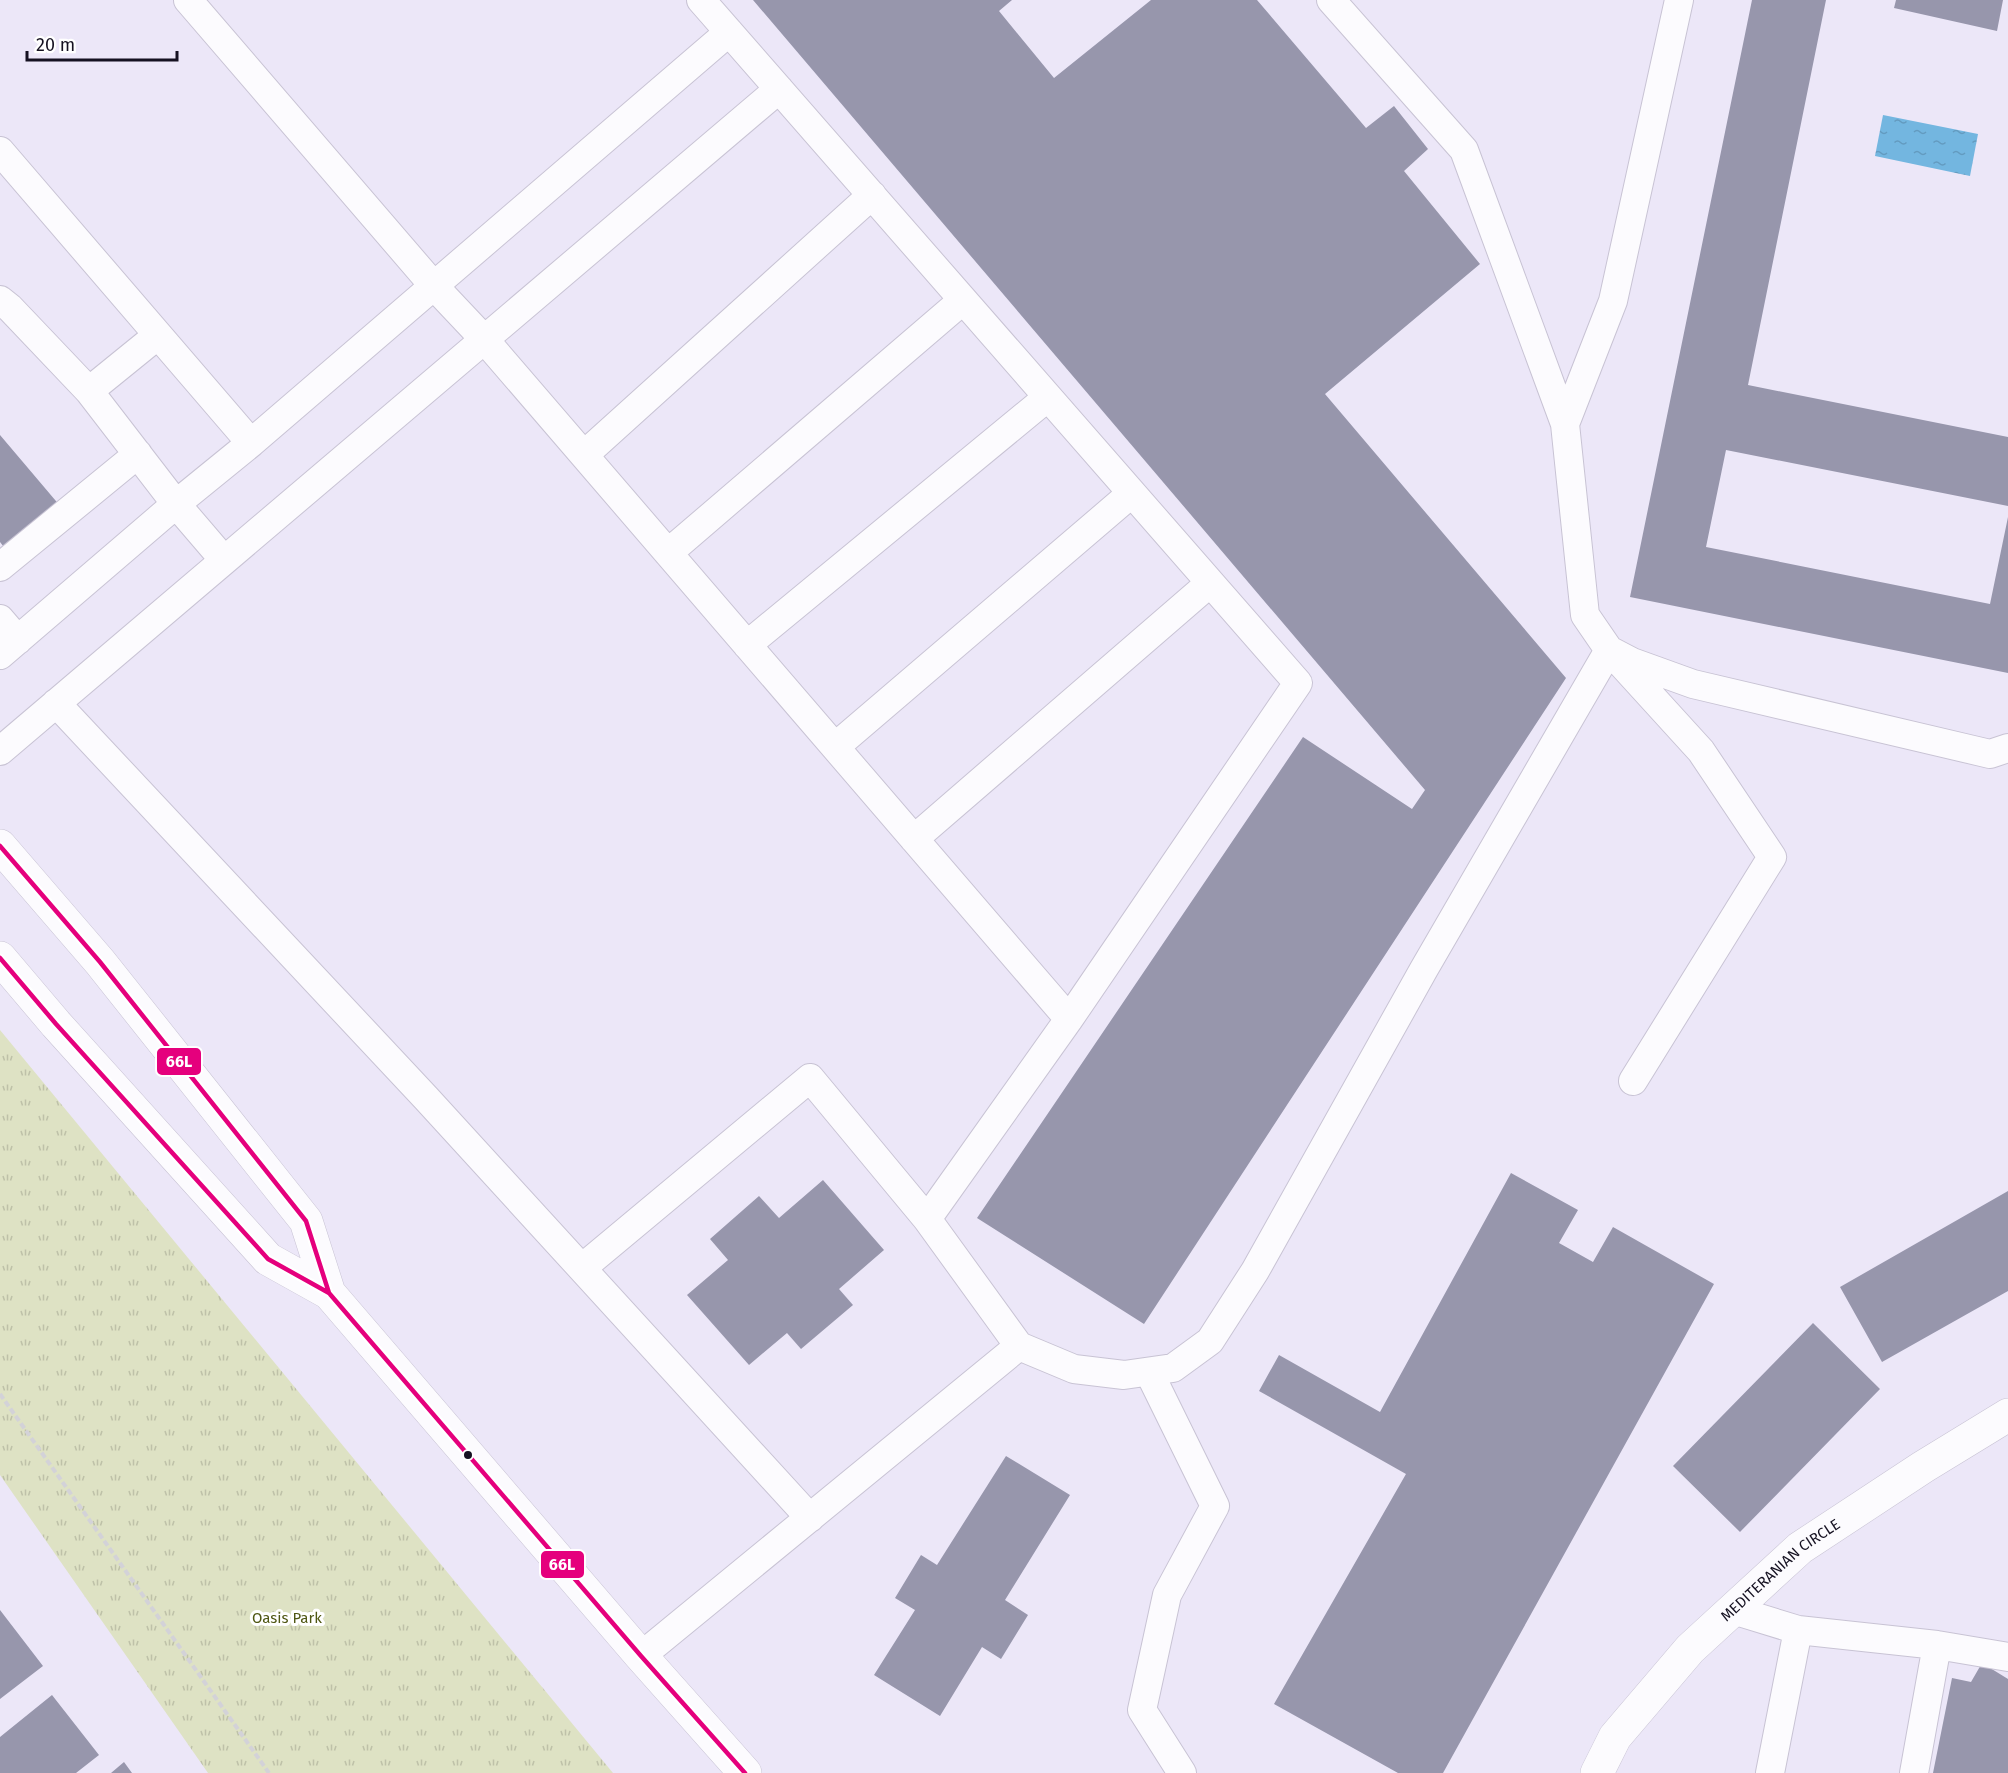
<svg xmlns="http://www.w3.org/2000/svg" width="2008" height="1773" viewBox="0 0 2008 1773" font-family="'Fira Sans',sans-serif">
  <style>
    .grass { fill: url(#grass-tufts) }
    .water { fill: url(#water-ripples) }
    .building { fill: #9796ac }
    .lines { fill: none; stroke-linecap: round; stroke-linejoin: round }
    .lane-casing { stroke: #c8c3d4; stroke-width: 30 }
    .street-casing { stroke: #c8c3d4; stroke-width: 34 }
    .secondary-casing { stroke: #c8c3d4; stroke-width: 34 }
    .path { stroke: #d3d2d8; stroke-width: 4; stroke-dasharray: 6 3; stroke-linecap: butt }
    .lane { stroke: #fcfbfe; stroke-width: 28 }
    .street { stroke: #fcfbfe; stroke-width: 33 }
    .secondary { stroke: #fcfbfe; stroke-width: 33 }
    .bus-1-casing { stroke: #fff; stroke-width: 9 }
    .bus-1 { stroke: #e5007d; stroke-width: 4.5 }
    .bus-dot { fill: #151121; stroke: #fff; stroke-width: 2 }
    .labels { text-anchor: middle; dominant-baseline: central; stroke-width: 6; stroke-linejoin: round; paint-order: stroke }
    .street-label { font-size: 15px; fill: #151121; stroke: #fff }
    .park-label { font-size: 15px; fill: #4f5713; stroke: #fff }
    .line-badge { stroke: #fff; stroke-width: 2 }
    .badge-label { font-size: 16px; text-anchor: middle; font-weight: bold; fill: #fff }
  </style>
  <defs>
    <pattern id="grass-tufts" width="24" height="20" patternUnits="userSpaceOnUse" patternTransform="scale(1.5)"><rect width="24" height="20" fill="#dee2c4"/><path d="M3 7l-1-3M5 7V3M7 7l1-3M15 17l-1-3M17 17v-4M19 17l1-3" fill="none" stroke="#bec1a8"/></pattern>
    <pattern id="water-ripples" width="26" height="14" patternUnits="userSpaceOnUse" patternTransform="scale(1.5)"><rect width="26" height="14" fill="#73b6e0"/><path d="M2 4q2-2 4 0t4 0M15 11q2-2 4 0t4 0" fill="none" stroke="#639bc0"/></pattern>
  </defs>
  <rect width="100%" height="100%" fill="#ece7f8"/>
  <path class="grass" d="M0,1030L613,1773H208L0,1475Z"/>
  <path class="water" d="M1883,115L1978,134L1970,176L1875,156Z"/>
  <path class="building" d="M753,0H1012L999,11L1054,78L1151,0H1257L1366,128L1394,106L1428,149L1404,171L1480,264L1325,394L1566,678L1144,1324L977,1218L1303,737L1412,809L1425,790Z
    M1752,0H1826L1748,385L2008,437V506L1726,450L1706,547L1990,604L2008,517V673L1630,597Z
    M1896,0H2003L1997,31L1894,8Z
    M0,435L61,507L7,551L0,542Z
    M1511,1173L1578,1210L1559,1243L1593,1262L1613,1227L1714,1284L1443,1773H1398L1274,1704L1406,1474L1259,1391L1279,1355L1380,1412Z
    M823,1180L884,1250L839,1289L853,1305L801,1349L787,1333L749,1365L687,1295L728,1260L710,1239L759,1196L779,1218Z
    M2008,1191V1291L1882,1362L1840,1287Z
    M1813,1323L1880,1389L1740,1532L1673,1466Z
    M1006,1456L1070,1495L1005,1600L1028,1615L1001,1659L982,1647L940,1716L874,1675L915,1610L895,1598L921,1555L937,1565Z
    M0,1610L43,1666L0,1699Z
    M1982,1663L2008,1679V1773H1933L1952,1678L1971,1682Z
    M52,1695L99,1755L76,1773H0V1737Z
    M124,1762L132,1773H111Z"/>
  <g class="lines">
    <defs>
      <path id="lane" d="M188,0L434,286L484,339L1069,1019
        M1331,0L1464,150L1565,424L1585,615L1609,650L1632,662L1693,684L1990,754L2008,748
        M0,151L251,443
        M0,300L10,308L89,391L176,504L224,560
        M89,391L158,335
        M1565,424L1613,301L1679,0
        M584,455L872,195
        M668,553L963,300
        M0,567L138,454
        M0,619L18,640
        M747,645L1048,397
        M0,655L176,504L251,443L729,32
        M56,703L426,1098L810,1518
        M835,747L1132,493
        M0,751L779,89
        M914,839L1210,583
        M582,1268L810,1078L927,1219
        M1019,1346L1074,1369L1124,1375L1173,1368L1210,1341L1255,1271L1424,969L1609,650L1701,751L1772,857L1633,1081
        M1149,1372L1215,1506L1167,1595L1142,1710L1182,1773
        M1733,1610L1798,1630
        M641,1656L1019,1346L927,1219L1069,1019L1298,683L701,0
        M1770,1773L1798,1630L1937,1645L2008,1657
        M1914,1773L1937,1645"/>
      <g id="street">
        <path id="s1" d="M1597,1773L1615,1737L1690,1649L1800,1548L1923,1467L2008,1415"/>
      </g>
      <path id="secondary" d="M0,846L100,962L306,1221L329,1293
        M0,958L56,1024L268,1259L329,1293L641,1656L745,1773"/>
    </defs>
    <use href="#lane" class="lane-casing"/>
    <use href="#street" class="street-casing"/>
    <use href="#secondary" class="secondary-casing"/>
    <path class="path" d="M0,1394L269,1773"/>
    <use href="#lane" class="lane"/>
    <use href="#street" class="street"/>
    <use href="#secondary" class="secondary"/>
    <defs>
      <path id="bus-1" d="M0,846L100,962L306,1221L329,1293
        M0,958L56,1024L268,1259L329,1293L641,1656L745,1773"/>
    </defs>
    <use href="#bus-1" class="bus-1-casing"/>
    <use href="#bus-1" class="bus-1"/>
  </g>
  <circle class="bus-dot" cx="468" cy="1455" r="5"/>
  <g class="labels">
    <g class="street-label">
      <text stroke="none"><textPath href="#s1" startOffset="276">MEDITERANIAN CIRCLE</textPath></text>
    </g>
    <g class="park-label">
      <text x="287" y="1618">Oasis Park</text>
    </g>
  </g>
  <g class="line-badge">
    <rect x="156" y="1047" width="46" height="29" rx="6" fill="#e5007d"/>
    <rect x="540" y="1550" width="45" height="29" rx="6" fill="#e5007d"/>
  </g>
  <g class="badge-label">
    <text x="179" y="1067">66L</text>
    <text x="562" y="1570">66L</text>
  </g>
  <path d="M27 51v9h150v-9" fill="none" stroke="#151121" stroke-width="3"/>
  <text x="36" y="51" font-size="18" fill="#151121" stroke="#ffffff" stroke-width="4.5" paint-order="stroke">20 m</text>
</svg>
